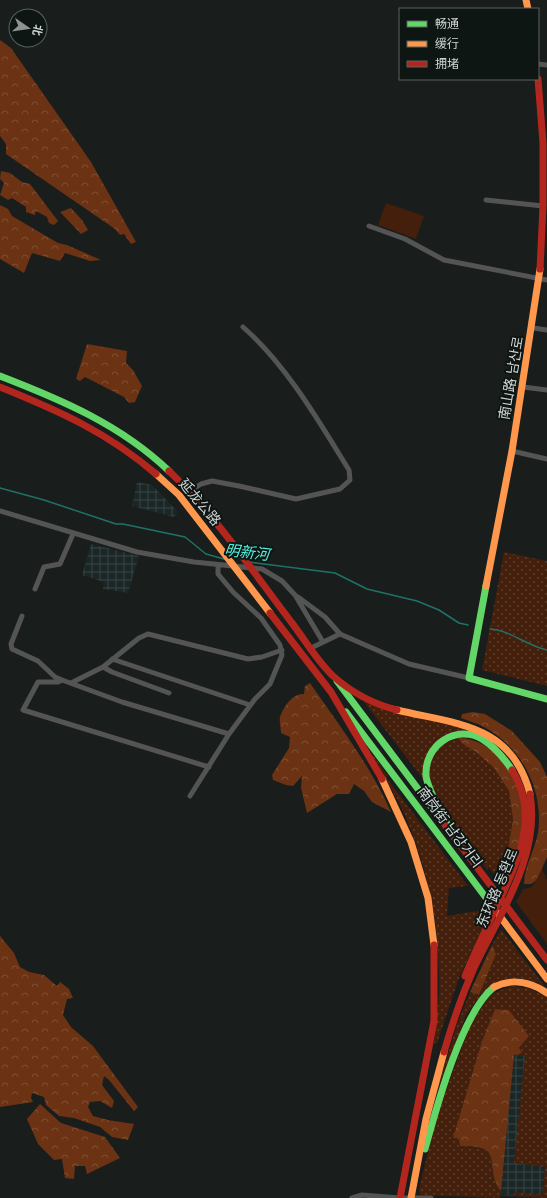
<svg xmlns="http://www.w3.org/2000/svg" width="547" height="1198" viewBox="0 0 547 1198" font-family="'PT Sans','Noto Sans SC','Noto Sans KR',sans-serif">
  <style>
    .industrial { fill: url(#industrial-grid) }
    .grass { fill: url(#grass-dots) }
    .forest { fill: url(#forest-crowns) }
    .park { fill: #431f0c }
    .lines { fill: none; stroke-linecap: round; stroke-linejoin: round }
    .stream { stroke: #207268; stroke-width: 1.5 }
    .street { stroke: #545454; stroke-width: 5 }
    .fast { stroke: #63d668; stroke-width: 7 }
    .slow { stroke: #ff974d; stroke-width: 7 }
    .jam { stroke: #b3261e; stroke-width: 7 }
    .labels { text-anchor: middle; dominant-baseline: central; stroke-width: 4; stroke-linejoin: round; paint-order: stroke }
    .street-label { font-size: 14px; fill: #cfd4d3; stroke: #0e1614 }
    .water-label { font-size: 15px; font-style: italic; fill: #53f2de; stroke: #0e1614 }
  </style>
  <defs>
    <pattern id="industrial-grid" width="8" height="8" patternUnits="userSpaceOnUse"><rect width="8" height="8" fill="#1a2726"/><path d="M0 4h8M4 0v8" fill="none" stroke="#3a4545"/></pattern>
    <pattern id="grass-dots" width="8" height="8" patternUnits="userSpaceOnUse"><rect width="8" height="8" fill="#431f0c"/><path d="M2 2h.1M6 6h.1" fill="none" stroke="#5d3f2e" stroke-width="1.8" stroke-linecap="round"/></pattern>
    <pattern id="forest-crowns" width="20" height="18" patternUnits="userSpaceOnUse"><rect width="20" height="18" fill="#6b3213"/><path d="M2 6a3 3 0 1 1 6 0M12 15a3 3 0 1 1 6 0" fill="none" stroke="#7f4f34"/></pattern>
  </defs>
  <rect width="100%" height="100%" fill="#191d1c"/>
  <path class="industrial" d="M137,482L152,485L178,512L174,517L132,506Z
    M91,544L139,556L128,593L103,589L104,582L82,575Z
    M482,1041L547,1061V1198L445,1192Z"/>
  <path class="grass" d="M504,552L547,561V686L482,670Z
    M364,702L464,727V730L440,738L423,779Z
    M458,738L463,744L476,752L494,768L509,791L513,820L506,860L510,870L503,886L489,868L487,870C474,851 433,797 430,779C426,756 438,744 458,738Z
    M370,754L374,756L388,776L386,777L468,886L449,888L447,916L489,909L490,911L459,978L437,1043L434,1044C436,1022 440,1000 439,977C439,920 426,861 402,809C393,790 381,772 370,754Z
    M501,929L546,988L536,982L519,978L482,993L466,1015L435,1097L457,1024L470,992L479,995L496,954L492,945Z
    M511,986L528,988L547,997V1198L513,1196L515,1192L542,1195L545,1167L514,1163L525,1056L514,1055L529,1036L509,1010L495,1009L482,1041L454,1138H459L461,1146C507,1144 483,1168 501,1191L500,1198L420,1195L419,1189L436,1118L470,1025L491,994Z"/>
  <path class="forest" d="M0,40L11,48L91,162L136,242L131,244L124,234L120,235L115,229L6,154V144L0,136Z
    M1,171L10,173L22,182L30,184L58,221L54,225L49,223L47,217L36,211L35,215L26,212V207L12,198L8,200L0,195L4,183L0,179Z
    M0,205L8,209L12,216L58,243L67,245L101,260L90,261L65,253L60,261L32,253L24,273L0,259Z
    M71,208L82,220L88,230L81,234L60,212Z
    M87,344L127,351L126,363L133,370L142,386L135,402L129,403L124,397L85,377L80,381L76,379Z
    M310,683C339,725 370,765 391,812L372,802L364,791L354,784L349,794H337L307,813L301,788L302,776L293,786L286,785L273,780L272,775L289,748L290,737L281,733C281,728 279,721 280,717C284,706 293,693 304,694L305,686Z
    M473,712L485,714L512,731L540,762L547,777V857L537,880L531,884H524C524,867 535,850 538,832C544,789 521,747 484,727C477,723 468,721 461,718L462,714Z
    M458,738C492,737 521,777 522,810C524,831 517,850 510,870L506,860L513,820L509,791L494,768L476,752L463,744Z
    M0,936L14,953L20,967L29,972L44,975L57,986L60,982L69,989L73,998L67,999L63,1015L71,1027L93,1046L138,1107L134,1111L109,1080L104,1076L102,1085L114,1101L112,1108L100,1101L90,1102L88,1107L93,1116L108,1120L134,1124L128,1140L112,1137L100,1127L74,1118L59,1116L46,1105L44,1097L32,1093L31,1098L33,1102L0,1107Z
    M492,945L496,954L479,995L470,992Z
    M495,1009L509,1010L529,1036L519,1048L522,1053L514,1055L501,1191C483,1168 508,1144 460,1146L459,1138H453L482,1041Z
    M40,1104L61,1123L105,1137L120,1158L87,1174L85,1166H75L74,1179L65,1178L62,1159L54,1160L38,1144L27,1119Z"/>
  <path class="park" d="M386,203L424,216L416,239L378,225Z
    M542,869L547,880V944L516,902L523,889L532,887Z"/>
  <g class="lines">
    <path class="stream" d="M0,488L44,500L116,524H123L185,537L206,554L224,559
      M249,562L335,573L367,589L417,601L439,610L459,623L468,625
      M490,629C510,630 527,646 547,650"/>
    <path class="street" d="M538,64L547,65
      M486,200L543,206
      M369,226L405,239L444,260L547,280
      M533,328L547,330
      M523,387L547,390
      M512,451L547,459
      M190,491L201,484L212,481L239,486L296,499L340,489L350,480L349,470C318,420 287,366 243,327
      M0,511L137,552L194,562L262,569L282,581L295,595L323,642
      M35,589L44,567L60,564L73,534
      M298,597L325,617L340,634L409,664L469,678
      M22,616L11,644L12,649L38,661L55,677L62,680L122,702L229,734
      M311,648L340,634
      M112,659L250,705
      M103,667L112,672L169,693
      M62,680L58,682H38L23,710L209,767
      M71,683L103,667L139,638L148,634L248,659L262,657L282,650
      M190,796L229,734L255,699L270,684L282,655L280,645L261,618L233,592L218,574V565
      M352,1198L362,1195L400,1198H431"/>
    <path class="fast" d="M0,376C62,400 121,425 169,471
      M486,586L469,678L547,699
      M337,681L439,817
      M346,712L493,907
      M456,840C448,825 428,792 426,776C424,745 456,724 482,739C495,747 504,758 512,770
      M425,1149C436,1109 462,1012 494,987"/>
    <path class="slow" d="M526,0L528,9
      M156,474L179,495L270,613
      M486,586L512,451L540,269
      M397,710C454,724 512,723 530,794
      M382,779L411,842L428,898L434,945
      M493,907L547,979
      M494,987C512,978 531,982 547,993
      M411,1198L426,1119L444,1052"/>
    <path class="jam" d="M538,79L543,143V206L540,269
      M0,387C59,411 107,432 156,474
      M169,471C216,516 253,572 292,623C305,640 317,661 333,676C351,692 373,704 397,710
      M270,613L331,692L382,779
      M439,817L547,960
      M465,976C474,954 484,933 494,912C515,867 542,818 512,770
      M444,1052C452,1024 462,995 474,968C499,915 541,856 530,794
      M400,1198L434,1021V945"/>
  </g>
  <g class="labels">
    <g class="street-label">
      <text transform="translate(511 378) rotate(-80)">南山路 남산로</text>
      <text transform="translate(200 502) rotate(50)">延龙公路</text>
      <text transform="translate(450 827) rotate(53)">南岗街 남강거리</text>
      <text transform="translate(497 888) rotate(-67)">东环路 동환로</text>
    </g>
    <g class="water-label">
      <text transform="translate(247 552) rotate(7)">明新河</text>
    </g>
  </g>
  <rect x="399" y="8" width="140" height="72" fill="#0e1614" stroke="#5b6260"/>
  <rect x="407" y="21" width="20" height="6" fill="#63d668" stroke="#5b6260"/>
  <text x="435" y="28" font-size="12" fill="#cfd4d3">畅通</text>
  <rect x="407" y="41" width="20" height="6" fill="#ff974d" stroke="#5b6260"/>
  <text x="435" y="48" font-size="12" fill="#cfd4d3">缓行</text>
  <rect x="407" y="61" width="20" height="6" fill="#b3261e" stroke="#5b6260"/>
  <text x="435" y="68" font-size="12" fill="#cfd4d3">拥堵</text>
  <g transform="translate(28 28) rotate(103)"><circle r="19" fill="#0e1614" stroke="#5b6260"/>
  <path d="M0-3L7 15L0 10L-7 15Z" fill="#8f9493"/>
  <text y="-6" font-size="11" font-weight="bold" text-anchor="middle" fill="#cfd4d3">北</text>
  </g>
</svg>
